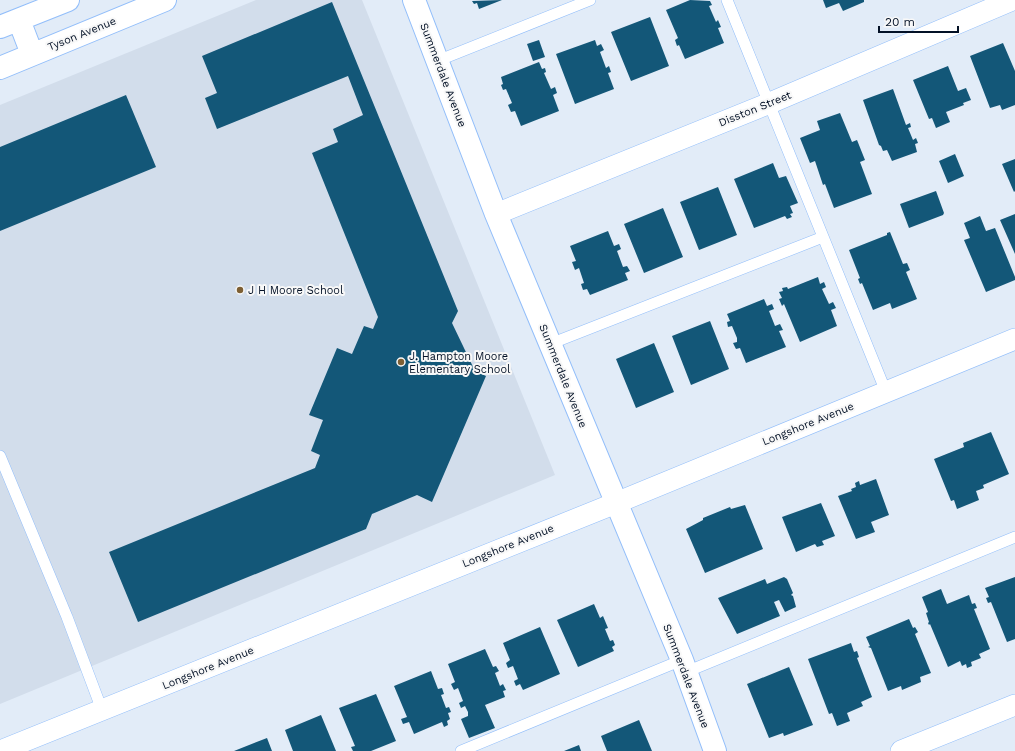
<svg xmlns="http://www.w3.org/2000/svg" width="1015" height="751" viewBox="0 0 1015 751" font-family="'Work Sans',sans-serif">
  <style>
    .built { fill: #d2ddeb }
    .building { fill: #135778 }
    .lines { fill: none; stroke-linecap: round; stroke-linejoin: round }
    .service-casing { stroke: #92befa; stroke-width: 12 }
    .minor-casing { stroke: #92befa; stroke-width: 22 }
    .tertiary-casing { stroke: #92befa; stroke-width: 24 }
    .service { stroke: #fff; stroke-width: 11 }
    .minor { stroke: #fff; stroke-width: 21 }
    .tertiary { stroke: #fff; stroke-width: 22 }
    .poi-dot { fill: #7d5f33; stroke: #f8f8f8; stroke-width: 1.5 }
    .labels { text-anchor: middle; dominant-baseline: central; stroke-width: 4; stroke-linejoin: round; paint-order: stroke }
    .street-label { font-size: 11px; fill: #031126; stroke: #f8f8f8 }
    .poi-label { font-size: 11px; fill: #031126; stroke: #f8f8f8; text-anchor: start }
  </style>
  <rect width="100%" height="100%" fill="#e2ecf8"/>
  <path class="built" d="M256,0H362L555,475L0,704V105Z"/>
  <path class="building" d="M502,0L479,9L477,3L474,4L472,1Z
    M690,0L710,1L712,5L709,6L716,22L718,20L721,27L718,28L724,43L685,59L679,45L677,46L675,40L678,38L666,10Z
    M823,0H864V2L843,11L839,3L826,8Z
    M332,2L458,311L452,323L475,371L486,376L432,502L417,495L372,514L366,529L138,622L109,552L315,468L320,455L311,451L323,420L309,415L337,348L352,354L364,326L373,329L378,317L312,153L338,142L333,129L363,115L348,76L217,129L205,98L217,93L202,56Z
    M650,17L669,66L631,81L611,32Z
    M539,40L545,57L533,61L527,44Z
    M595,40L597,46L601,44L604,50L600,52L606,68L609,66L611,72L608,73L614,89L575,104L556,54Z
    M1003,43L1015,71V105L1002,110L1000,105L990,108L970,56Z
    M539,62L542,69L545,68L546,72L544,73L551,89L555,87L557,93L553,95L559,111L521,126L515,111L511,112L508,105L512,103L506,89L503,90L501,85L503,84L501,77Z
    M948,66L958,91L966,88L971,100L963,103L964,105L946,112L950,122L936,128L932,118L929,119L913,80Z
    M893,89L906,125L910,123L911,127L908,128L913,140L916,138L918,143L915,144L917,152L892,161L887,150L883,151L881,146L879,145L863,100Z
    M126,95L156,167L0,231V147Z
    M840,113L852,142L857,140L865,160L860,162L872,194L834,208L825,184L823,185L815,161L810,163L800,138L820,130L817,121Z
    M955,154L964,176L948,183L939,161Z
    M1015,159V191L1014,192L1002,164Z
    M773,163L779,178L786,176L798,203L790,206L793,213L790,214L792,217L787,219L785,216L754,228L734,179Z
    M718,187L737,235L699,250L680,202Z
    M936,191L944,213L943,215L909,228L900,204Z
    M663,208L683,257L644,273L624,224Z
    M1015,214V254L1000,220Z
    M980,216L986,231L995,228L1015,277V280L986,292L964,240L970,238L964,223Z
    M608,231L614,246L619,244L621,249L617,251L623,267L627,266L630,271L625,273L628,280L590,295L587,289L583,290L581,284L584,283L579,268L575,270L572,262L576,261L570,246Z
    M890,232L903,264L907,263L910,270L906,272L917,299L892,309L890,303L873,310L862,283L860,284L858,279L860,278L849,250L887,235V233Z
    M818,277L820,284L824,282L826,287L822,289L829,304L833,302L836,308L831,310L837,326L800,342L784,304L782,306L779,299L782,298L779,292L783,291L782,288L787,287L788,289Z
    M764,299L767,306L772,304L774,309L769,311L775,326L780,324L783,330L779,331L786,347L746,363L740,348L736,349L733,343L737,342V338L732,326L728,327L727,322L730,321L727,314Z
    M710,321L729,369L691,385L672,336Z
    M654,343L674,392L636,408L616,359Z
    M991,432L1009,474L983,485L984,488L976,491L979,500L957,509L954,500L951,501L934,459L964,447L963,443Z
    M876,479L889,515L871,522L875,532L856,539L838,496L852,491L851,489L856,487L855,483L859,481L860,485Z
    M821,503L835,536L822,541L824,545L817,547L815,544L796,552L782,517Z
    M745,505L763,549L705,573L686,529L703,520V518L730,507L731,509Z
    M784,577L787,579L793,593L791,595L793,596L796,607L785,612L779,600L774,602L780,616L737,634L718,598L765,579L767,584Z
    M1015,577V639L1007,642L991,602L988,603L986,598L989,597L985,588Z
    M941,589L947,604L969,595L972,604L975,603L977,608L974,609L990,649L979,654L981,658L971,662L972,666L967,668L966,664L962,666L960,661L948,667L930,624L929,625L928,623L929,622L926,613L928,612L922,597Z
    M594,604L600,618L603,616L608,628L605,629L610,641L613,640L615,645L612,647L614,651L578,667L557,620Z
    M909,619L913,628L915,627L918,632L915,634L931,673L920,677L921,682L902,690L901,686L888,691L871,648L868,647L870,646L866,637Z
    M540,627L560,674L523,690L520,684L516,686L514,681L518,679L513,666L508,668L506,663L510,660L503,643Z
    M851,643L854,652L857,651L859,657L857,658L872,697L861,702L863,706L847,713L850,721L837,726L832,713L829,714L808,659Z
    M485,649L493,667L496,666L499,671L495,673L500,686L503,684L506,690L503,691L505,697L485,705L495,728L469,738L461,719L468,716V712L465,706L461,708L459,703L463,701L458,688L454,690L451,684L455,682L448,664Z
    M789,667L813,725L784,736L783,733L769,738L747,684Z
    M431,671L438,689L442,688L444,694L441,695L446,708L449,707L451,712L448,713L450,719L447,721L448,725L444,727L442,722L414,734L409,722L403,724L401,719L407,717L394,686Z
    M376,694L396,741L371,751H353L351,747L355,746L339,708Z
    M321,715L336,751H293L285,730Z
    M639,720L652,751H607L601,736Z
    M267,738L272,751H234Z
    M579,745L581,751H564Z"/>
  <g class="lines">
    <defs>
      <path id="service" d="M727,0L886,392
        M437,61L590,0
        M550,344L823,237
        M0,456L67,617L102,710
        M686,672L1015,537
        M461,751L682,660"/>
      <path id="minor" d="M496,214L770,103L1012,0
        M0,751L616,503L1015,339
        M901,751L1015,705"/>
      <path id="tertiary" d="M414,0L496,214L682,660L715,751
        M19,20L32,54
        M0,27L68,0
        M0,68L165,0"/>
    </defs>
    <use href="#service" class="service-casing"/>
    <use href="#minor" class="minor-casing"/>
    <use href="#tertiary" class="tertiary-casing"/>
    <use href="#service" class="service"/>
    <use href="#minor" class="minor"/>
    <use href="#tertiary" class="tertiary"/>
  </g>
  <g class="poi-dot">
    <circle cx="240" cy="290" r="4"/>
    <circle cx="401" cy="362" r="4"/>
  </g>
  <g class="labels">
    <g class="street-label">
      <text transform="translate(82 34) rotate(-22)">Tyson Avenue</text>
      <text transform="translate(443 75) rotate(69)">Summerdale Avenue</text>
      <text transform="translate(755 109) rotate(-22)">Disston Street</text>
      <text transform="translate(563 376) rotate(68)">Summerdale Avenue</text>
      <text transform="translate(808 424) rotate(-22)">Longshore Avenue</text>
      <text transform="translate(508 546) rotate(-22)">Longshore Avenue</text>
      <text transform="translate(208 668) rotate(-22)">Longshore Avenue</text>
      <text transform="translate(686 676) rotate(69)">Summerdale Avenue</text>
    </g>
    <g class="poi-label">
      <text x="248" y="290">J H Moore School</text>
      <text x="409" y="356">J. Hampton Moore<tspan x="409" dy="13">Elementary School</tspan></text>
    </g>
  </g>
  <path d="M879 26v6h79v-6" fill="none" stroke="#031126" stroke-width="2"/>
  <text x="885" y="26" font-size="12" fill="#031126" stroke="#f8f8f8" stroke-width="3" paint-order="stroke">20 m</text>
</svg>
